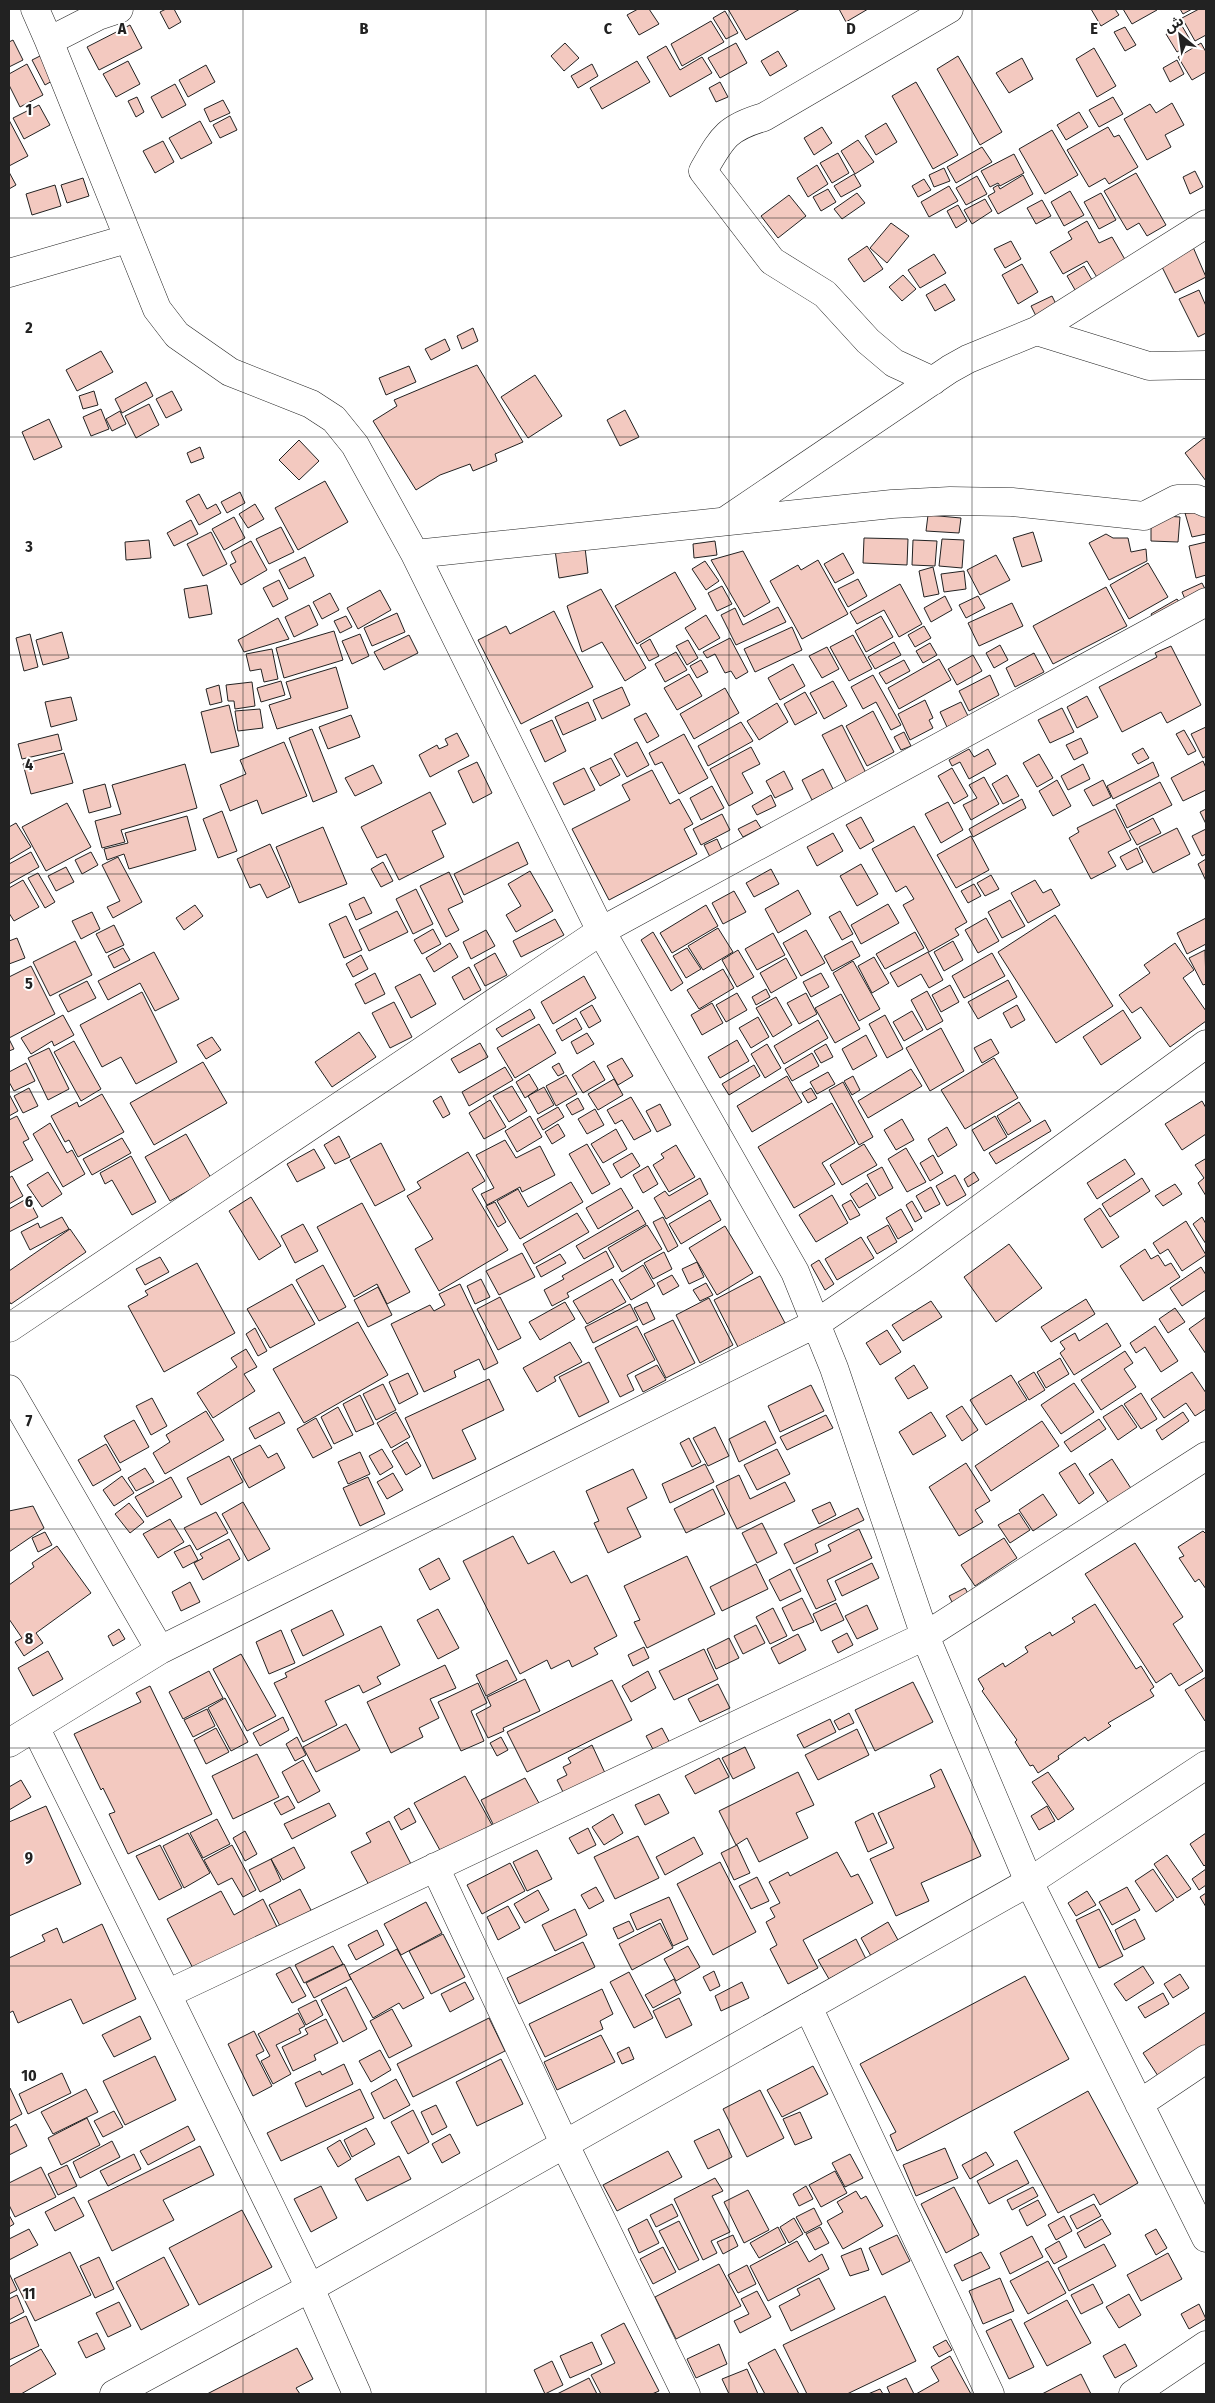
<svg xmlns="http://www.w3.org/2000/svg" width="1215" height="2403" viewBox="0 0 1215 2403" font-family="'Fira Sans Condensed','Noto Sans Arabic',sans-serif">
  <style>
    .building { fill: #f3c9c0; stroke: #222 }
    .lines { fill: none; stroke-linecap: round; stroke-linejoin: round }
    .street-casing { stroke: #222; stroke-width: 29 }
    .secondary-casing { stroke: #222; stroke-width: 29 }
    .street { stroke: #fff; stroke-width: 28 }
    .secondary { stroke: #fff; stroke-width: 28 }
    .grid { fill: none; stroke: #222; stroke-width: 1; stroke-opacity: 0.55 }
    .grid-label { font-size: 16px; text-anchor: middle; font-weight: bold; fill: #222; stroke: #fff; stroke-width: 4; stroke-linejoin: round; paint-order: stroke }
  </style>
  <rect width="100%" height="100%" fill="#fff"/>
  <path class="building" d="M166,9H174L181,22L169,29L160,12Z
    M638,9H649L659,24L639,35L627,15Z
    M728,9H800L746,40Z
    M839,9H868L846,22Z
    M1091,9H1115L1119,15L1101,26Z
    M1123,9H1156L1157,10L1132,24Z
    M1180,9H1192L1183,14Z
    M1199,9H1206V35L1195,41L1182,18Z
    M725,11L738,33L726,39L713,18Z
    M711,21L724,42L682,66L671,44Z
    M130,25L142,48L99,70L87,47Z
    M1182,26L1192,43L1177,52L1166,34Z
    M1125,27L1136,45L1125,51L1114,32Z
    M13,40L23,60L9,67V42Z
    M565,43L579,58L564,71L551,56Z
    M736,43L747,63L720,78L708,58Z
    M1201,43L1206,52V72L1192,80L1178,57Z
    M666,46L680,70L702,57L712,73L670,97L647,57Z
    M1094,48L1116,86L1097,97L1076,59Z
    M778,51L787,66L770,76L761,61Z
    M48,52L61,76L45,85L32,60Z
    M958,56L1002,132L980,145L937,69Z
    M1022,58L1033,79L1009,93L996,73Z
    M1177,60L1184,74L1170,82L1163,68Z
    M128,61L140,84L116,97L103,74Z
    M637,61L650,82L602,109L590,88Z
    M27,64L43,95L20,107L9,85V74Z
    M592,64L598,76L578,88L571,76Z
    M206,65L215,82L188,97L179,80Z
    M720,82L728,97L716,102L709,88Z
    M916,82L958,155L933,169L892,96Z
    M175,84L186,105L162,118L151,97Z
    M137,97L144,112L136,117L128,101Z
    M1113,97L1123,114L1099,127L1089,110Z
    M223,100L230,113L210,122L204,109Z
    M1172,103L1184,125L1165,135L1171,147L1147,160L1124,119L1150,104L1156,113Z
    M39,105L50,125L24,139L13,118Z
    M1079,112L1088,127L1066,140L1057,125Z
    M230,116L237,130L220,138L213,125Z
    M9,120L28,156L9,166Z
    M200,121L212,143L181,159L169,138Z
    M886,123L897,142L876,155L865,136Z
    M822,127L832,143L814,155L804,138Z
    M1108,127L1114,137L1119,135L1138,167L1109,184L1105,178L1089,187L1067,150Z
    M1052,130L1078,175L1045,194L1019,149Z
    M858,140L874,162L855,174L841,151Z
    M163,141L174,162L155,173L143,151Z
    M982,147L992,162L956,183L947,167Z
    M838,153L849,173L832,183L820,163Z
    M1014,154L1024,173L1000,186L998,183L990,187L981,171Z
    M817,165L828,184L808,197L797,178Z
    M944,168L950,181L934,187L929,175Z
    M1195,171L1203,187L1190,194L1183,177Z
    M9,172L16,185L9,189Z
    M1136,173L1166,225L1147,236L1139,223L1127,230L1104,191Z
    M854,174L861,186L841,197L834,186Z
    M1023,175L1033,194L998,214L988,196L995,192L993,188L998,185L1000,189Z
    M977,176L987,194L966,205L956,188Z
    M83,178L89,196L67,203L61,185Z
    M924,179L931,190L918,197L912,186Z
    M55,185L61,206L32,215L26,194Z
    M949,186L958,201L929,217L921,202Z
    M828,189L836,202L821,211L813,197Z
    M1070,191L1084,215L1064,226L1051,202Z
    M857,193L865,203L842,219L834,209Z
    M1101,193L1116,220L1099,229L1084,202Z
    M789,195L806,216L778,238L761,216Z
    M985,199L992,211L972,224L964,210Z
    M1042,200L1051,216L1036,224L1027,208Z
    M958,205L967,221L956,228L947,211Z
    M1087,221L1099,243L1112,237L1127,263L1098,279L1087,261L1063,274L1050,252L1072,239L1068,232Z
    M891,223L909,236L887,263L870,248Z
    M1011,241L1021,259L1005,268L994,249Z
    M867,246L883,269L864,282L848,259Z
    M1193,247L1206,277L1175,293L1160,263Z
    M934,254L946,273L920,288L908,270Z
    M1022,264L1038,292L1018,304L1002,275Z
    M1084,266L1095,285L1078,295L1067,276Z
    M903,275L916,289L902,301L889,287Z
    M945,284L955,300L935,311L926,295Z
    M1199,290L1206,306V333L1198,337L1179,299Z
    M1052,296L1059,310L1038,320L1031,306Z
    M473,328L478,341L462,349L457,336Z
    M445,339L450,350L431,360L425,349Z
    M101,351L113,372L77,391L66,370Z
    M477,365L523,442L495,454L497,461L473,471L470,464L440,475L416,490L373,421L397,406L394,400Z
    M409,366L416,382L386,395L379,378Z
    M535,375L562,416L528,438L501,397Z
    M146,382L153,396L122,413L115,399Z
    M94,391L98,405L83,409L79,396Z
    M172,391L182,410L166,418L156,399Z
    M149,404L159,425L136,438L125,416Z
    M101,409L109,429L91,436L83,417Z
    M625,410L639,437L620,446L607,420Z
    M120,411L126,424L112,431L106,419Z
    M49,419L62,447L34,460L22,432Z
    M1204,438L1206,440V481L1185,453Z
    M299,440L319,461L299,480L279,460Z
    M200,447L204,458L191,463L187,453Z
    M325,481L348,522L298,550L275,508Z
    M240,492L245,503L227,513L221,502Z
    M199,494L207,509L216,504L221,513L199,525L186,501Z
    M255,504L264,519L248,528L239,514Z
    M1206,512V534L1192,537L1185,513Z
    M928,515L961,518L959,533L926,531Z
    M1151,515L1180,517L1178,542L1151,541Z
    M234,517L245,538L224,550L212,529Z
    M191,520L198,534L174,546L167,533Z
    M281,527L294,552L269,564L256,539Z
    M211,532L227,564L203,576L187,544Z
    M1033,532L1042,561L1022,567L1013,538Z
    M1106,534L1113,538H1128L1131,552L1146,549L1147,561L1109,580L1089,543Z
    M864,538L908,539L907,565L863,563Z
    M584,539L588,573L559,578L554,543Z
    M942,539L964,540L962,568L939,566Z
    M149,540L151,558L126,560L125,542Z
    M913,540L937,541L935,566L912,565Z
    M251,541L267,570L241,585L230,565L236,562L231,552Z
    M715,541L717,555L694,558L693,544Z
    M1206,542V575L1196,578L1189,546Z
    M743,551L770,602L744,617L711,560Z
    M843,553L854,573L835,583L824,564Z
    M996,555L1010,580L980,595L967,570Z
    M305,557L314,576L289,589L279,570Z
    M818,560L848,614L802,639L770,581L798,565L801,570Z
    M705,561L719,581L706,590L692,569Z
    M1148,563L1168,597L1129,619L1110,585Z
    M933,567L939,594L924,597L919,571Z
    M964,571L966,589L944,592L941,574Z
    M675,572L696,609L637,644L615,606Z
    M858,579L867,596L848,607L838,589Z
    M279,580L288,599L273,607L263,588Z
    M1202,583L1206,591L1188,606L1182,592Z
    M900,584L922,624L899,637L884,610L857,624L850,612Z
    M207,585L212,614L189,618L184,589Z
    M722,586L732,604L717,611L708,593Z
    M1106,587L1127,626L1053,664L1033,626Z
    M601,589L646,668L625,681L602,642L582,652L567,606Z
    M380,590L391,610L358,629L347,608Z
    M330,593L339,610L322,619L313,602Z
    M945,596L952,610L931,622L924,608Z
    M978,596L985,608L966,618L959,605Z
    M1177,599L1184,609L1157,625L1151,614Z
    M1012,603L1023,626L979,646L968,623Z
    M309,605L318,625L294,637L285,617Z
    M778,607L786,622L736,645L721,615L735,608L743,625Z
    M554,611L593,687L521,724L478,640L506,626L510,634Z
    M397,613L405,632L372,646L364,628Z
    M706,615L720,638L699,650L685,628Z
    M346,616L352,627L340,633L334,621Z
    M881,616L893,637L866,652L855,631Z
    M278,618L289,639L244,652L238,640Z
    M924,626L931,638L915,647L908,635Z
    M792,627L802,650L755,672L744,649Z
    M334,631L343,660L284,678L276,648Z
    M62,632L69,658L43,665L36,640Z
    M30,634L38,667L24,671L16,638Z
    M360,634L369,656L352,664L342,641Z
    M409,635L418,653L384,670L374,652Z
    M853,635L872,669L849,681L830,647Z
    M730,638L748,672L736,679L731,671L725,673L715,654L707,658L703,652Z
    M650,639L659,656L649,661L640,645Z
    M688,640L698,658L687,665L676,646Z
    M894,642L901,655L875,669L868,657Z
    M930,643L937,655L923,663L916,651Z
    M1000,645L1008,660L994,668L986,653Z
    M1171,646L1201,705L1167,723L1161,712L1122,732L1099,687L1157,657L1155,653Z
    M827,647L839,669L822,678L809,656Z
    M272,649L278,679L264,682L261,669L250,671L246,654Z
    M676,652L687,670L665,682L655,664Z
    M1034,653L1044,672L1015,687L1006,668Z
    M973,655L982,671L957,685L948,669Z
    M939,659L951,680L899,709L888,688Z
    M701,660L708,672L697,678L690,666Z
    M904,660L910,671L886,684L879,673Z
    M793,664L805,686L780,700L768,678Z
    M336,667L348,708L277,729L269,705L291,698L286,682Z
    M689,674L702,696L677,710L664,688Z
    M873,675L901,725L891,730L876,702L863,709L851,687Z
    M990,675L999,695L969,711L959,691Z
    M281,681L285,695L261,702L257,688Z
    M833,681L847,706L824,719L810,693Z
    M252,682L255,706L235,709L234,701H228L226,685Z
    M219,685L222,702L210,705L206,689Z
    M622,687L630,705L602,719L593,700Z
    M725,688L739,713L694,739L680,714Z
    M805,692L817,713L795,725L784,704Z
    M1087,696L1098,717L1077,728L1067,707Z
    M71,697L77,720L51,727L45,702Z
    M925,700L933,718L929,720L933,728L910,740L898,714Z
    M588,702L596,720L563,735L555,717Z
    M961,702L968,716L947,727L940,712Z
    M777,703L788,722L759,740L747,721Z
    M229,705L239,746L211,753L201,712Z
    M1062,708L1074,732L1050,743L1038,720Z
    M260,709L263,728L238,731L235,711Z
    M873,711L894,752L867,766L846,726Z
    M646,713L659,736L647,743L634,719Z
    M351,715L360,737L328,749L319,727Z
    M552,720L566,751L545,762L530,730Z
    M741,722L753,741L708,766L698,746Z
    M842,725L866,773L847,783L822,735Z
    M1206,727V756L1203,758L1191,734Z
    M312,729L337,792L313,802L289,738Z
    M1184,730L1196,751L1188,755L1176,734Z
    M904,732L911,746L901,750L894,737Z
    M457,733L469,756L430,777L419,755L437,745L439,749L448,745L445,739Z
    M58,734L62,750L22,759L18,744Z
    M684,734L708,778L679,794L662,762L655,765L649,753Z
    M1081,738L1088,753L1074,760L1066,745Z
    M284,742L307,796L262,814L257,800L230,811L220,785L246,774L240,760Z
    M637,742L649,765L627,777L614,754Z
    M751,747L760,764L742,773L753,793L729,806L710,769Z
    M1143,748L1149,758L1138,764L1132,754Z
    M969,749L974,757L988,749L996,764L969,779L960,762L952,766L949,760Z
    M64,753L73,783L31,794L23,764Z
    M1039,754L1053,778L1037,787L1023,763Z
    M611,758L620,775L600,786L590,768Z
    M1203,761L1206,768V790L1183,801L1171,778Z
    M477,762L492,793L473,803L458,771Z
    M1153,762L1159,776L1113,799L1107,786Z
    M185,764L197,808L121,830L125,842L102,848L95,821L121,814L112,785Z
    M1083,764L1090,779L1068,790L1061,776Z
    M373,765L382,783L355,796L345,778Z
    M584,768L595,790L564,805L553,783Z
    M952,768L968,796L954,804L938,776Z
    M823,769L833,789L812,800L802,780Z
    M652,770L670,804L679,799L693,824L684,829L697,854L609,900L572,829L630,800L622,785Z
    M784,771L793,789L775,798L766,781Z
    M1007,775L1019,796L1003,804L992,784Z
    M984,777L999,804L971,820L963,805L977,798L969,785Z
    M1057,780L1071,806L1053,816L1039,791Z
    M1103,780L1111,797L1093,806L1084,790Z
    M1160,782L1172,805L1127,828L1116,805Z
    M105,784L111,807L89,813L83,790Z
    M712,786L724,808L701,820L690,798Z
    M430,792L446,824L432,831L444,857L399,880L386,854L377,858L361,827Z
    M771,795L776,806L757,815L752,806Z
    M1022,799L1026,808L973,837L969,829Z
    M948,802L963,830L941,843L925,814Z
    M67,803L91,847L46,871L22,827Z
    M1115,809L1131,840L1108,852L1116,866L1091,879L1069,838L1079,832L1077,828Z
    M1206,809V824L1200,812Z
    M222,811L237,851L218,858L203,819Z
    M722,814L730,830L701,845L693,829Z
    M187,816L196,850L129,869L124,854L107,860L104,849L128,843L125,833Z
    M861,817L874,841L860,849L846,825Z
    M1153,818L1161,833L1137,845L1129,831Z
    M756,820L761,828L743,837L738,829Z
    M16,823L31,847L9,860V827Z
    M914,826L967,922L955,929L959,935L929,952L903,905L914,899L906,886L896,892L872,849Z
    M323,827L347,884L299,903L276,847Z
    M1177,828L1190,854L1153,873L1139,847Z
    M1206,829V854L1202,856L1192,836Z
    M833,833L843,851L817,866L807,847Z
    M971,836L989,870L956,888L937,855Z
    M717,839L722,850L710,857L704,845Z
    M518,842L528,864L464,895L454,874Z
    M270,844L290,887L267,898L260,884L250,888L237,859Z
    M1137,848L1143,862L1127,870L1120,857Z
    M31,852L39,867L9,884V864Z
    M91,852L98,865L82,874L75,860Z
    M118,857L142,902L113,918L107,907L120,901L102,865Z
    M1206,859V881L1198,864Z
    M383,862L393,881L381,887L371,869Z
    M861,864L878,894L857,906L840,876Z
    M66,867L74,882L56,891L48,876Z
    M771,869L779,884L754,897L746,883Z
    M530,871L553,911L516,932L506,915L521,906L508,884Z
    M449,872L463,902L448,909L459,930L446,937L420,886Z
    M38,873L55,902L45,908L28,878Z
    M991,875L999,889L985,896L977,883Z
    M23,880L39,907L14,921L9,913V888Z
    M1035,880L1043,893L1051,889L1060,905L1028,923L1011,893Z
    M974,884L981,896L968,903L961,891Z
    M416,889L433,924L413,934L396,899Z
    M798,890L811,914L778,933L765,909Z
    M734,891L746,912L723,924L712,903Z
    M364,897L372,913L356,920L349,904Z
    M1010,900L1025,926L1002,938L988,912Z
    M888,904L899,923L861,944L851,925Z
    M195,905L203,916L184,930L176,918Z
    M706,905L718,926L672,953L660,933Z
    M397,911L408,932L369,951L359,930Z
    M840,911L853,934L842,940L829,917Z
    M92,912L100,929L81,939L72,921Z
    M1055,915L1113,1006L1056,1043L998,952Z
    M346,916L362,950L344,958L329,924Z
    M986,918L999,941L978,953L965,930Z
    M1206,918V944L1187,954L1177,933Z
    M555,919L564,935L521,957L513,941Z
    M114,925L124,945L106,953L96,934Z
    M718,928L733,952L703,970L688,946Z
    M433,929L441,944L422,954L414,940Z
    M486,930L495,946L471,959L463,942Z
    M806,930L825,963L801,976L783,943Z
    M653,932L683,983L671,991L641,940Z
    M915,932L924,948L885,969L876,954Z
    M773,933L785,955L757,970L745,949Z
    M17,938L25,958L9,964V941Z
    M75,941L92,975L50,996L33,962Z
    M852,941L860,956L832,971L824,956Z
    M953,941L963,960L944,971L934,952Z
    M450,943L458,957L434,972L426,958Z
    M1175,943L1194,970L1183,978L1206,1011V1021L1170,1047L1141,1007L1132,1013L1119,995L1150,973L1144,965Z
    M123,948L130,960L114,968L108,956Z
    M687,948L701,969L686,978L673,956Z
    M738,950L754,977L737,987L722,960Z
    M1205,950L1206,984L1203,985L1189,958Z
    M154,952L179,999L155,1011L140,983L108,1000L98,981Z
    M928,952L943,980L929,988L921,974L898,987L890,973Z
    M495,953L507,975L485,986L474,965Z
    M992,953L1005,976L964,998L952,976Z
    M361,955L368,969L353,977L346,964Z
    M874,957L889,983L872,993L858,966Z
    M786,958L797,978L771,993L760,973Z
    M853,961L880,1009L859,1021L833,973Z
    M31,966L55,1014L9,1038V977Z
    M469,967L481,990L464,1000L452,977Z
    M723,969L734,988L699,1009L687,990Z
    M375,973L385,994L365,1004L355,984Z
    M821,973L829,987L811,997L803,982Z
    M420,974L436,1004L411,1018L395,987Z
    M584,976L596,998L553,1024L541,1002Z
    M1008,980L1017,997L978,1019L968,1002Z
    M87,981L96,998L68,1012L59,995Z
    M950,985L959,1002L941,1012L932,995Z
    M766,989L770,997L756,1005L752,997Z
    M927,991L943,1021L927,1030L911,1000Z
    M142,992L177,1062L136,1084L121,1057L102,1067L80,1025Z
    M737,993L747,1010L726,1022L716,1005Z
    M806,993L817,1014L799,1024L787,1003Z
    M841,994L860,1029L835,1043L815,1008Z
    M776,997L792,1025L773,1037L756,1008Z
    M394,1002L412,1037L390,1048L372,1013Z
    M712,1003L723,1023L702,1035L691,1015Z
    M592,1005L601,1021L589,1028L580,1012Z
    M1017,1005L1025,1020L1011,1028L1003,1013Z
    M530,1009L535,1018L502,1037L496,1029Z
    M1123,1010L1141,1038L1101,1065L1083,1037Z
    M912,1011L923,1030L904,1041L893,1022Z
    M63,1015L74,1035L54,1046L52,1041L31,1054L21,1038Z
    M885,1015L903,1049L887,1058L869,1024Z
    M758,1017L769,1037L751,1048L739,1028Z
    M576,1018L582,1029L562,1041L556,1030Z
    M818,1020L828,1038L784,1064L774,1046Z
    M539,1024L556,1053L515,1078L497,1048Z
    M941,1028L964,1071L930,1091L906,1048Z
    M359,1032L376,1057L332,1087L315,1062Z
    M587,1033L594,1044L577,1054L571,1042Z
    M866,1035L877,1056L853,1070L842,1049Z
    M212,1037L221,1050L206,1059L197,1045Z
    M9,1039L14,1049L9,1051Z
    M991,1039L999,1053L982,1063L974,1048Z
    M737,1040L749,1061L720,1078L708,1057Z
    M74,1041L101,1089L81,1101L54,1052Z
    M480,1043L488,1057L459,1073L451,1059Z
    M767,1044L781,1068L765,1078L751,1054Z
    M826,1044L833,1057L821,1063L814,1051Z
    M49,1048L69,1089L48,1100L28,1058Z
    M812,1053L819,1066L792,1081L785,1069Z
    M622,1058L633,1076L618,1085L607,1066Z
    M994,1058L1018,1098L965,1129L941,1090Z
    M594,1061L605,1080L583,1093L572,1075Z
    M203,1062L227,1103L154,1145L130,1103Z
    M26,1063L35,1081L14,1091L9,1082V1072Z
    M559,1063L564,1073L558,1076L552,1067Z
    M754,1065L760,1076L729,1095L722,1084Z
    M505,1067L513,1080L469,1106L462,1092Z
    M911,1069L922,1086L868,1118L858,1101Z
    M828,1072L835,1084L817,1094L810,1082Z
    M529,1074L538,1089L525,1098L516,1082Z
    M566,1075L577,1094L556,1106L546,1086Z
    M787,1076L802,1102L752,1132L737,1106Z
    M853,1076L860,1090L852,1095L844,1081Z
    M614,1079L623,1095L598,1110L588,1094Z
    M843,1082L873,1137L859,1145L829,1090Z
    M512,1086L527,1111L509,1122L493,1096Z
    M544,1087L554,1105L538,1114L528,1096Z
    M29,1088L38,1106L23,1113L14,1096Z
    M811,1088L817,1098L808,1103L802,1093Z
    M9,1094L18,1111L9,1116Z
    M102,1094L124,1132L78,1157L69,1140L65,1142L51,1116L77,1102L79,1107Z
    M441,1096L450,1114L443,1118L433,1101Z
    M631,1097L651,1131L634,1140L622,1120L615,1124L607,1110Z
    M578,1098L584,1109L572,1115L566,1105Z
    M490,1100L506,1127L484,1139L469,1113Z
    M1202,1101L1206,1108V1134L1182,1150L1165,1124Z
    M1019,1102L1031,1121L1008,1135L997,1116Z
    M832,1103L855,1143L822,1163L835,1184L794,1208L758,1147Z
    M660,1104L671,1125L657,1132L646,1111Z
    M558,1107L564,1117L543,1130L537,1119Z
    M595,1109L604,1125L587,1134L578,1119Z
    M17,1116L29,1139L23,1142L33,1160L9,1173V1120Z
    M530,1116L542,1137L517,1152L505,1131Z
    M995,1116L1007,1137L984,1151L972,1130Z
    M902,1119L914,1140L896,1150L884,1130Z
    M1045,1120L1051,1131L996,1164L989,1153Z
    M50,1123L67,1153L72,1150L85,1174L63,1187L33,1134Z
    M558,1124L565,1136L552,1144L545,1132Z
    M947,1127L957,1145L938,1157L928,1139Z
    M616,1129L627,1149L603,1163L591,1144Z
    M186,1134L211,1178L170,1201L145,1157Z
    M339,1136L350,1157L335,1164L324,1145Z
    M122,1138L131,1153L92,1175L83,1159Z
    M505,1140L516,1158L540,1146L555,1175L522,1192L520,1187L487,1205L481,1194L494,1188L476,1155Z
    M381,1143L405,1190L375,1206L350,1160Z
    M587,1144L610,1184L592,1194L569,1154Z
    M864,1144L877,1165L842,1185L830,1165Z
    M676,1145L695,1177L669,1192L653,1165L664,1158L661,1154Z
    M906,1148L926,1182L907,1192L888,1159Z
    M314,1149L325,1168L297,1182L287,1164Z
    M468,1152L485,1181L472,1189L508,1250L439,1291L415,1249L433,1239L407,1196L421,1188L417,1182Z
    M632,1153L640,1166L621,1178L613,1164Z
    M933,1155L943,1173L930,1181L920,1163Z
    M131,1156L156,1202L132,1215L112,1180L105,1184L100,1173Z
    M1125,1159L1135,1174L1097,1199L1087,1183Z
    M1205,1159L1206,1161V1196L1198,1183L1204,1178L1195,1165Z
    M648,1166L658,1184L643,1193L633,1175Z
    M882,1167L893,1188L879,1196L867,1175Z
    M48,1172L62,1194L42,1207L27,1185Z
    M974,1172L979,1180L968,1187L964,1179Z
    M955,1175L966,1195L947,1206L936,1186Z
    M12,1176L23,1196L9,1204V1178Z
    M700,1178L708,1194L666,1219L654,1198L665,1191L669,1196Z
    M1142,1178L1150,1191L1110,1217L1102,1204Z
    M571,1182L583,1202L520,1239L497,1201L518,1189L528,1207Z
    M867,1183L876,1198L859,1208L850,1194Z
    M1175,1184L1182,1194L1163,1206L1155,1196Z
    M931,1187L940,1204L925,1212L916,1196Z
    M621,1188L633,1208L598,1229L586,1208Z
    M832,1195L848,1223L816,1242L799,1215Z
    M251,1197L281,1246L259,1260L229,1211Z
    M28,1198L38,1217L9,1232V1209Z
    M710,1200L721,1220L681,1244L669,1224Z
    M851,1200L860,1215L850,1220L842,1205Z
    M912,1201L922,1218L915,1222L906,1205Z
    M495,1202L506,1222L498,1227L486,1206Z
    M362,1203L410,1292L387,1304L377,1284L354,1297L317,1227Z
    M1100,1208L1119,1237L1102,1248L1084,1219Z
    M901,1209L913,1230L898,1239L886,1218Z
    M638,1210L646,1224L584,1259L576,1246Z
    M577,1213L589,1232L534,1264L523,1244Z
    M62,1217L69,1229L30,1250L21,1232L38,1223L40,1228Z
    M663,1217L678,1246L668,1252L653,1222Z
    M1202,1217L1206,1224V1244L1193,1224Z
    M1186,1221L1206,1255L1182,1271L1168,1249L1160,1254L1153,1243Z
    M303,1224L318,1251L295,1263L281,1236Z
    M647,1225L662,1249L622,1272L608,1248Z
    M888,1225L897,1242L877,1254L867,1237Z
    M725,1226L753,1273L717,1295L689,1248Z
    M70,1229L86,1252L11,1304L9,1301V1271Z
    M861,1237L874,1258L837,1280L825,1259Z
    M1009,1244L1042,1288L996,1322L964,1277Z
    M1145,1249L1151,1259L1158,1255L1165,1266L1171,1263L1180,1277L1143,1301L1120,1266Z
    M606,1251L614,1267L567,1293L569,1297L552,1306L544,1290L564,1279L562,1276Z
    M664,1252L672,1269L653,1279L644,1263Z
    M522,1253L535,1277L499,1295L486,1271Z
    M560,1254L566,1263L541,1277L536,1267Z
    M160,1257L169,1272L145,1285L136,1269Z
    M819,1260L834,1284L825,1290L811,1265Z
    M697,1262L704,1277L689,1284L682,1269Z
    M197,1263L235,1333L164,1372L128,1306L148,1295L145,1291Z
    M323,1265L346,1307L319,1321L296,1280Z
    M643,1265L655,1286L631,1300L619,1280Z
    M1201,1267L1206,1275V1290L1182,1306L1170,1288Z
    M672,1275L679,1286L663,1295L657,1283Z
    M760,1276L785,1323L738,1347L714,1300Z
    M481,1279L490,1297L475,1304L467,1286Z
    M612,1279L626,1302L587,1324L573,1301Z
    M706,1283L713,1295L700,1301L693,1290Z
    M292,1284L315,1324L270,1348L247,1309Z
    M460,1284L498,1363L484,1370L479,1359L454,1371L456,1377L424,1392L391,1324L430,1305L434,1311L445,1305L439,1294Z
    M378,1287L392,1315L368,1327L354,1300Z
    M500,1297L521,1338L498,1350L477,1309Z
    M709,1298L733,1345L700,1363L676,1315Z
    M1086,1299L1095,1314L1051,1342L1041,1327Z
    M931,1301L942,1317L903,1341L892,1325Z
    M565,1302L575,1319L540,1340L529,1322Z
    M647,1302L655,1319L643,1325L634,1308Z
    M630,1304L638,1320L593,1343L585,1327Z
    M1175,1308L1185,1322L1168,1333L1159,1319Z
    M1206,1317V1354L1189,1329Z
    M673,1320L695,1363L666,1378L644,1334Z
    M358,1322L388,1375L304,1423L273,1369Z
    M1107,1323L1121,1346L1074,1375L1060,1353L1065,1349L1060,1342L1075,1333L1079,1341Z
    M637,1326L655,1360L627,1375L634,1390L620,1397L595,1348Z
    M1155,1326L1178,1361L1161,1372L1145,1347L1136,1353L1130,1343Z
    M255,1328L267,1351L258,1356L246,1334Z
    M887,1330L901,1352L880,1365L866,1343Z
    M570,1342L582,1362L554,1377L556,1381L537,1392L523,1368Z
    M246,1349L257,1367L244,1374L255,1391L213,1418L197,1393L237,1367L231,1358Z
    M1125,1351L1133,1363L1124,1369L1136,1387L1101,1410L1081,1380Z
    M1060,1358L1069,1374L1046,1388L1037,1372Z
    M589,1362L609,1402L579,1417L559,1377Z
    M657,1365L666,1380L643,1392L635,1376Z
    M914,1365L928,1388L908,1399L895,1378Z
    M1034,1372L1045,1390L1029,1400L1018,1382Z
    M1192,1372L1206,1393V1409L1195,1416L1186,1403L1164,1418L1151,1399Z
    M408,1373L418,1394L399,1404L389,1382Z
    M1011,1375L1027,1400L986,1425L970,1400Z
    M489,1379L504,1410L462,1430L476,1459L433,1479L405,1418Z
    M1074,1383L1094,1412L1061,1434L1041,1405Z
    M383,1384L396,1410L376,1420L363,1394Z
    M811,1385L824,1411L780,1432L768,1406Z
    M1141,1393L1157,1419L1141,1429L1124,1404Z
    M360,1395L374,1424L356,1432L343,1404Z
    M152,1398L167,1426L151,1435L136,1406Z
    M1122,1405L1137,1427L1118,1440L1103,1417Z
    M962,1406L978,1430L962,1441L946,1416Z
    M338,1407L353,1435L334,1444L321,1417Z
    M206,1411L224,1440L165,1474L153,1453L170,1442L166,1435Z
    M279,1412L285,1423L255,1439L249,1428Z
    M396,1412L410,1437L391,1448L377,1423Z
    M931,1412L946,1436L913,1455L899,1432Z
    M1183,1412L1189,1421L1162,1440L1156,1430Z
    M826,1415L833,1428L787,1450L780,1437Z
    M316,1418L332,1448L313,1458L297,1429Z
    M1099,1419L1106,1429L1071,1452L1064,1442Z
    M134,1420L149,1447L120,1463L104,1436Z
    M765,1421L776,1443L739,1462L729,1439Z
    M1042,1421L1059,1446L991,1491L975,1466Z
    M715,1427L729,1456L708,1466L693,1438Z
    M689,1438L701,1462L692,1467L680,1443Z
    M407,1442L421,1466L406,1475L392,1451Z
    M106,1444L121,1470L93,1486L78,1460Z
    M260,1445L268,1458L277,1453L285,1468L249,1488L233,1459Z
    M382,1449L393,1467L380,1475L369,1456Z
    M777,1449L790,1474L757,1490L744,1465Z
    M360,1452L370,1474L348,1484L338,1462Z
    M229,1456L243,1482L201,1505L187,1478Z
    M1112,1459L1134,1493L1112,1508L1089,1474Z
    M966,1463L990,1501L975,1510L983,1522L959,1536L929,1487Z
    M1075,1463L1094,1493L1079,1504L1059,1473Z
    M705,1464L714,1482L670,1503L662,1484Z
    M145,1468L154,1482L136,1491L128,1478Z
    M633,1469L647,1498L627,1508L641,1537L608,1553L594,1523L599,1521L586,1491Z
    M393,1473L403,1490L387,1499L377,1482Z
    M739,1475L750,1499L785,1482L795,1501L737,1529L716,1486Z
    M122,1476L134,1493L114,1506L103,1490Z
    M171,1477L182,1497L147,1517L135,1497Z
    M368,1477L385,1514L360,1526L343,1488Z
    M713,1489L725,1514L686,1533L674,1509Z
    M1043,1494L1057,1515L1033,1531L1019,1510Z
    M243,1502L270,1549L248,1561L222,1514Z
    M830,1502L836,1515L819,1524L812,1510Z
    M129,1503L144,1522L130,1533L115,1514Z
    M33,1506L44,1528L9,1552V1511Z
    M858,1508L864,1520L815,1544L818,1552L794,1564L784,1544Z
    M216,1512L228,1533L197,1550L184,1528Z
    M1019,1513L1030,1530L1010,1543L998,1525Z
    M170,1519L184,1542L158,1558L143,1534Z
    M762,1523L777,1553L757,1563L742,1533Z
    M859,1529L872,1558L827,1580L836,1600L816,1609L796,1568L831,1551L828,1545Z
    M1203,1531L1206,1534V1589L1199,1579L1195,1582L1179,1558L1184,1556L1178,1547Z
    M45,1532L52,1545L38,1552L32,1538Z
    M513,1536L528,1564L554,1551L571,1583L587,1575L617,1636L594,1648L598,1654L572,1667L569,1660L551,1669L547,1660L520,1674L463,1561Z
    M1004,1538L1017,1558L975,1586L961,1565Z
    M229,1539L240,1559L203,1580L194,1563L203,1558L200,1554Z
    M1135,1543L1183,1617L1173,1624L1203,1671L1179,1686L1171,1673L1156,1683L1085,1574Z
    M190,1545L198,1560L183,1568L174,1552Z
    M57,1546L91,1593L36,1633L43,1643L24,1656L15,1642L22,1638L9,1619V1585L34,1567L32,1563Z
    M687,1556L715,1614L647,1648L634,1622L640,1620L624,1586Z
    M439,1558L450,1579L430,1590L419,1569Z
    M872,1563L879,1578L842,1596L835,1581Z
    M756,1564L768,1589L722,1611L710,1587Z
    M790,1569L801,1591L780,1601L769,1580Z
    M190,1582L200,1602L181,1611L172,1592Z
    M965,1588L972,1601L956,1610L949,1596Z
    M802,1598L814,1622L793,1631L782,1608Z
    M836,1603L844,1620L821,1631L813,1614Z
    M1095,1604L1136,1669L1141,1666L1154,1687L1150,1690L1154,1696L1108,1723L1111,1726L1088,1741L1085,1737L1058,1756L1059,1759L1038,1773L1033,1765L1030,1766L1015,1742L1017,1740L982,1691L984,1689L978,1679L1003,1663L1005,1667L1028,1652L1025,1647L1050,1632L1052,1636L1075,1622L1072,1618Z
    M867,1605L878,1629L857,1639L845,1616Z
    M773,1608L787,1636L770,1644L756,1617Z
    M438,1609L459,1648L438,1659L417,1620Z
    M332,1610L344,1635L303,1656L291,1630Z
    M756,1625L765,1643L743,1654L734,1636Z
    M381,1626L400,1665L377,1677L381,1684L363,1693L359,1685L325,1701L337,1725L303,1742L274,1683L287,1677L285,1673Z
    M119,1629L125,1639L113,1646L108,1636Z
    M281,1630L295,1663L269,1674L256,1642Z
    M847,1633L853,1645L838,1653L832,1641Z
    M798,1634L806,1650L779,1664L771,1648Z
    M729,1638L739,1658L716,1669L707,1649Z
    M644,1647L649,1658L633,1666L628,1655Z
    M704,1649L718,1679L674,1700L659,1671Z
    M48,1651L63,1679L33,1696L18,1668Z
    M241,1654L276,1716L247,1731L213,1669Z
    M507,1660L517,1680L486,1696L476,1675Z
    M445,1665L456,1688L430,1699L439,1718L419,1728L423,1737L391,1753L367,1702Z
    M209,1671L223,1698L183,1719L169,1692Z
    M648,1671L656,1688L631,1702L622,1686Z
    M1206,1677V1720L1205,1721L1185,1690Z
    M525,1679L540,1711L503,1728L504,1731L488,1738L476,1714L491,1706L487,1697Z
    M612,1680L632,1720L527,1772L507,1732Z
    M913,1682L933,1722L875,1751L855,1710Z
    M478,1683L487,1703L471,1711L484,1741L461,1751L438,1702Z
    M718,1684L730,1708L700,1722L688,1699Z
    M150,1686L212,1814L128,1854L109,1814L115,1812L103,1788L101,1790L74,1734L141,1702L136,1693Z
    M225,1698L248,1742L231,1751L208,1708Z
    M207,1709L215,1726L193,1737L184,1720Z
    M849,1713L854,1723L839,1730L834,1721Z
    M283,1717L289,1730L260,1746L253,1733Z
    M830,1719L836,1732L804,1748L797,1735Z
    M346,1724L360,1750L316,1772L303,1747Z
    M216,1728L229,1752L206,1764L194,1740Z
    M662,1728L673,1749L657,1757L646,1736Z
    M857,1729L869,1755L818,1780L805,1755Z
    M297,1737L306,1755L295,1761L286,1744Z
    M501,1737L508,1750L497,1756L490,1743Z
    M592,1745L605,1773L564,1794L557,1780L567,1775L563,1767L571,1763L568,1758Z
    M745,1747L755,1768L733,1779L722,1758Z
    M257,1754L279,1797L233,1819L212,1776Z
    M719,1758L729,1777L695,1794L685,1776Z
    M303,1760L320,1791L298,1803L282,1772Z
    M941,1769L981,1856L921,1883L929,1901L896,1916L870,1859L894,1848L878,1813L935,1787L930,1775Z
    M798,1772L814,1805L796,1813L808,1838L759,1862L747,1838L736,1845L719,1811Z
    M1048,1772L1074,1809L1058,1820L1032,1782Z
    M465,1776L492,1825L441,1852L414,1803Z
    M525,1778L540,1805L495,1828L481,1800Z
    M21,1780L31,1797L9,1810V1787Z
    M659,1794L669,1813L645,1825L635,1805Z
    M288,1796L295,1808L281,1815L274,1803Z
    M329,1803L336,1816L292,1839L284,1824Z
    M46,1806L81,1884L9,1916V1822Z
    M1047,1806L1055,1821L1039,1830L1031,1816Z
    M409,1808L416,1822L401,1830L394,1817Z
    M873,1813L887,1843L868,1852L855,1822Z
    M613,1814L623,1833L604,1845L592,1827Z
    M217,1819L230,1844L203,1858L190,1833Z
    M389,1821L411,1864L370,1887L351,1852L371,1842L366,1833Z
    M588,1828L596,1845L578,1854L569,1838Z
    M245,1831L257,1854L245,1861L233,1838Z
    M188,1833L210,1873L184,1888L163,1846Z
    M1206,1833V1864L1204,1866L1190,1844Z
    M638,1836L659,1878L615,1899L594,1857Z
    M694,1837L703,1854L665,1875L656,1857Z
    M160,1845L182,1888L159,1900L136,1856Z
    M232,1845L256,1890L243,1897L232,1878L218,1885L204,1860Z
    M737,1845L750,1873L734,1880L721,1853Z
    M294,1847L305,1868L283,1880L271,1859Z
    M537,1850L552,1879L527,1891L513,1862Z
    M837,1852L851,1877L858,1874L873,1903L803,1940L818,1968L788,1984L770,1949L777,1945L766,1922L775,1917L770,1908L780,1903L769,1882L788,1872L790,1876Z
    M1167,1855L1191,1889L1177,1898L1154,1864Z
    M271,1859L281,1881L260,1892L249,1870Z
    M720,1862L756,1932L713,1955L677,1884Z
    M510,1863L525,1891L482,1914L467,1885Z
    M1153,1869L1174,1900L1156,1912L1135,1881Z
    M1206,1869V1885L1199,1890L1192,1879Z
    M757,1877L769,1901L751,1909L739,1886Z
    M596,1887L604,1901L589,1909L581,1895Z
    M1127,1887L1140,1910L1112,1925L1099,1902Z
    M300,1889L312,1912L281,1928L269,1905Z
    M538,1890L549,1910L525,1923L514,1904Z
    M221,1891L234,1915L263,1899L278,1929L195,1972L167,1919Z
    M1087,1891L1096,1905L1076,1916L1068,1903Z
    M1206,1893V1907L1200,1897Z
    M669,1897L688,1939L673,1946L661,1919L637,1930L630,1914Z
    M426,1902L442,1933L401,1955L384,1924Z
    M508,1906L520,1928L498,1940L487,1917Z
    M575,1909L587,1935L555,1951L542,1925Z
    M1099,1909L1123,1956L1099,1968L1076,1920Z
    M1135,1919L1145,1939L1124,1950L1115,1930Z
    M629,1921L634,1931L618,1939L613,1928Z
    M888,1922L898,1940L871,1956L861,1938Z
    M660,1923L673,1948L632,1970L619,1944Z
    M102,1924L136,1999L83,2024L71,1999L18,2023L13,2011L9,2013V1958L45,1941L42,1935L57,1928L63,1943Z
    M377,1930L384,1945L356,1960L348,1945Z
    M443,1934L465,1977L431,1994L409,1951Z
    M856,1939L866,1959L829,1979L818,1960Z
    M583,1942L595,1967L519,2004L507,1978Z
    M333,1946L343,1964L304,1983L295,1965Z
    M688,1946L700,1967L676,1981L664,1959Z
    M397,1949L424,1998L403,2009L399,2003L373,2018L349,1975Z
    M344,1964L351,1979L314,1998L306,1983Z
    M1143,1966L1154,1983L1126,2001L1114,1984Z
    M290,1967L306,1996L292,2003L276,1974Z
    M714,1971L720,1986L710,1991L703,1977Z
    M629,1972L653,2018L634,2028L610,1982Z
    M1180,1974L1189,1988L1173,1998L1164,1984Z
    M1025,1976L1069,2059L897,2151L890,2135L896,2132L860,2064Z
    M674,1979L681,1993L653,2008L645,1995Z
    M465,1982L474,1999L450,2012L441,1994Z
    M742,1982L749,1998L721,2011L715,1996Z
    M346,1987L367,2029L343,2042L321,2000Z
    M602,1989L613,2014L600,2021L603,2029L545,2057L529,2024Z
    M1163,1993L1169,2004L1145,2018L1138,2007Z
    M679,1998L692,2025L666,2038L653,2011Z
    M316,2000L323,2015L306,2025L298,2009Z
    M392,2009L412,2046L389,2058L370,2021Z
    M1206,2012V2048L1160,2079L1143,2053Z
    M298,2013L305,2026L299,2029L301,2033L276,2045L291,2074L273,2084L261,2061L270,2056L258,2034Z
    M140,2016L151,2039L114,2057L102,2035Z
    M489,2018L505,2051L413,2097L397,2064Z
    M326,2019L338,2043L314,2055L316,2060L293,2071L282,2047L308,2034L305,2029Z
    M254,2031L264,2051L256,2055L272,2086L253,2096L228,2044Z
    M601,2035L615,2062L557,2090L544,2062Z
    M629,2047L634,2059L622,2064L617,2053Z
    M380,2050L391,2070L371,2082L359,2061Z
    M155,2056L176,2100L125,2125L103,2081Z
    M501,2059L523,2104L477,2126L456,2082Z
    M344,2064L353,2084L306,2107L295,2083L320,2071L322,2075Z
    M813,2066L828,2094L782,2117L767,2090Z
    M62,2073L71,2093L28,2114L19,2094Z
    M396,2079L410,2105L384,2119L371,2093Z
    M10,2088L22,2114L9,2121V2089Z
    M86,2089L98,2112L53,2134L41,2112Z
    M360,2089L374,2118L281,2161L267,2133Z
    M760,2090L784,2138L747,2157L723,2109Z
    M1088,2091L1138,2183L1100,2205L1094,2194L1058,2213L1014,2132Z
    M436,2105L447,2127L432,2135L421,2112Z
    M413,2110L429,2142L408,2154L391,2122Z
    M114,2111L123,2127L103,2137L94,2121Z
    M800,2112L812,2138L795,2145L783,2119Z
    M87,2118L100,2145L61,2165L48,2138Z
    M16,2124L27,2146L9,2155V2128Z
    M188,2126L195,2140L148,2165L140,2151Z
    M366,2128L375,2144L352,2157L344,2140Z
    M719,2129L732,2157L708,2169L694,2141Z
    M450,2134L460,2153L442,2163L432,2144Z
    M340,2140L351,2159L338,2167L327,2148Z
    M112,2141L120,2157L80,2178L73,2162Z
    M200,2146L214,2175L163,2200L174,2220L112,2251L88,2201Z
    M945,2148L958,2178L916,2196L903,2165Z
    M668,2151L682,2177L617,2211L603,2185Z
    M986,2152L994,2165L970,2179L962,2165Z
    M134,2154L141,2169L108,2186L100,2171Z
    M850,2154L863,2178L845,2187L832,2163Z
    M399,2156L411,2179L367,2201L355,2179Z
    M1017,2160L1029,2183L989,2204L977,2181Z
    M67,2165L77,2186L58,2195L48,2174Z
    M41,2167L56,2197L15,2217L9,2205V2183Z
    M835,2171L847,2193L821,2207L809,2185Z
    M715,2178L723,2191L712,2196L730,2232L711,2241L717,2253L703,2260L674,2199Z
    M321,2186L337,2218L311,2232L294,2199Z
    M806,2186L813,2199L799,2206L793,2194Z
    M954,2187L979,2235L946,2253L921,2204Z
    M1033,2187L1038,2196L1012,2210L1007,2200Z
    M748,2190L769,2230L744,2243L724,2202Z
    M856,2191L861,2199L866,2196L883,2226L843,2249L827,2221L843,2212L837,2202Z
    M74,2197L84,2216L55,2231L45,2212Z
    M1038,2200L1046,2215L1027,2226L1019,2210Z
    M672,2204L678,2216L656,2227L650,2215Z
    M1094,2204L1101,2216L1077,2229L1070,2216Z
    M814,2208L822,2224L805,2233L796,2217Z
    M242,2210L272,2267L199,2305L169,2248Z
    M9,2215L14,2224L9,2227Z
    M1064,2216L1072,2231L1056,2240L1048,2225Z
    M794,2218L803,2234L789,2243L780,2227Z
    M647,2219L659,2243L639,2253L628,2229Z
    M1102,2219L1111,2234L1085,2248L1077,2233Z
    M679,2221L699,2260L679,2270L659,2231Z
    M778,2227L786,2243L759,2258L750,2243Z
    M820,2227L829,2243L815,2250L806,2234Z
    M29,2229L38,2245L9,2260V2239Z
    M1156,2229L1167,2248L1156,2255L1145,2235Z
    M733,2235L738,2246L723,2254L717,2242Z
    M897,2235L910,2261L882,2275L869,2248Z
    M1032,2236L1043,2257L1010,2274L1000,2253Z
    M797,2241L809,2262L822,2254L829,2269L768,2301L750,2266Z
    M1059,2241L1067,2257L1054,2264L1045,2249Z
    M1104,2244L1116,2266L1069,2291L1058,2268Z
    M663,2247L676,2272L653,2284L640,2259Z
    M861,2248L869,2270L850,2276L841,2256Z
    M70,2252L91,2295L35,2321L14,2279Z
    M981,2252L990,2268L962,2281L954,2265Z
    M1168,2253L1182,2279L1141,2301L1127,2275Z
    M99,2257L114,2289L95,2298L80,2266Z
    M164,2257L189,2305L141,2330L116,2282Z
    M1048,2261L1066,2293L1028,2314L1010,2281Z
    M719,2264L741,2306L676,2339L655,2297Z
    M747,2265L756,2284L738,2293L728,2275Z
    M9,2273L17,2290L9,2294Z
    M819,2278L835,2309L791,2331L779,2306L800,2295L797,2289Z
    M1000,2278L1014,2311L983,2324L969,2291Z
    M1093,2284L1103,2303L1081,2314L1071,2295Z
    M757,2291L771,2317L740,2333L734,2321L749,2314L741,2299Z
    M1129,2294L1141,2315L1119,2328L1106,2307Z
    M17,2295L24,2312L9,2320V2299Z
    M885,2296L916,2361L847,2394H807L783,2345Z
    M1067,2300L1091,2343L1047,2366L1024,2323Z
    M119,2302L131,2326L108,2337L96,2313Z
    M1199,2304L1206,2319L1189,2329L1181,2314Z
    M26,2316L39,2346L9,2360V2324Z
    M1011,2319L1034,2367L1009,2379L986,2331Z
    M624,2323L659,2391L652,2394H601L591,2375L615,2363L601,2335Z
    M97,2333L105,2349L86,2358L78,2342Z
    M946,2340L952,2350L939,2357L933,2347Z
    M592,2342L602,2364L570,2378L560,2356Z
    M719,2344L727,2364L696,2378L687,2359Z
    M1125,2344L1137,2366L1115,2378L1103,2356Z
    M297,2348L313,2379L296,2388L300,2394H207Z
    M41,2349L56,2374L21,2394H9V2367Z
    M775,2349L799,2394H765L748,2363Z
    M950,2356L971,2394H916L939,2381L931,2367Z
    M552,2361L563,2385L545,2394L534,2370Z
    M747,2369L758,2394H729L722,2379Z
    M1081,2374L1091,2394H1042Z
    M589,2378L597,2394H557Z
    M906,2378L914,2394H890L887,2387Z
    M880,2389L883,2394H868Z"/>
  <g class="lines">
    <defs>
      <path id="street" d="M35,9L49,41L98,16L119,9
        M49,41L157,309L177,335L230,372L311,404L334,419L355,445L415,554L601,931L795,1272L834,1368L925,1636L1029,1882L1206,2238
        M9,273L127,239
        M1036,331L1149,366L1206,365
        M933,381L894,363L868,341L825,294L772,261L703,171C722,138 726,128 764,117L949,9
        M728,519L950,369L968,359L1036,331L1206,224
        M415,554L892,504L950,501L1012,502L1144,516L1177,499H1197L1206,503
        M9,1328L601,931L1206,602
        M9,1389L160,1650
        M35,1727L167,1994
        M9,1743L160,1650L817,1323L912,1258L1206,1044
        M435,1867L565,2145L686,2394
        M808,2007L990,2394
        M1139,2104L1206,2059
        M357,2394L310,2288L167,1994L925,1636L1206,1456
        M1133,2394L1206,2345"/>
      <path id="secondary" d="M114,2394L310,2288L1029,1882L1206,1765"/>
    </defs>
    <use href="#street" class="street-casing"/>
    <use href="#secondary" class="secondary-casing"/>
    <use href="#street" class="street"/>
    <use href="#secondary" class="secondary"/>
  </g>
  <path class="grid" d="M243,9V2394M486,9V2394M729,9V2394M972,9V2394M9,218H1206M9,437H1206M9,655H1206M9,874H1206M9,1092H1206M9,1311H1206M9,1529H1206M9,1748H1206M9,1966H1206M9,2185H1206"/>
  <g class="grid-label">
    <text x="122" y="34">A</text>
    <text x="364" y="34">B</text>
    <text x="608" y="34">C</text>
    <text x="851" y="34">D</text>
    <text x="1094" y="34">E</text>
    <text x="29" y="115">1</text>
    <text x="29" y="333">2</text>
    <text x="29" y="552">3</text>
    <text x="29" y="770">4</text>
    <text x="29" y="989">5</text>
    <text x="29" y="1207">6</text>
    <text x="29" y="1426">7</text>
    <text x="29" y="1644">8</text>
    <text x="29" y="1863">9</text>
    <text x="29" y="2081">10</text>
    <text x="29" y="2299">11</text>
  </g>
  <rect width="1215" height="2403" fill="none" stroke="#222222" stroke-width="20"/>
  <g transform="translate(1180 35) rotate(331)" stroke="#ffffff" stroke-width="4" paint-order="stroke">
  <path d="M0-4L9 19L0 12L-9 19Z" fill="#222222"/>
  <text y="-8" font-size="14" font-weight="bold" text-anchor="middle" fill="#222222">ش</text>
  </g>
</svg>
